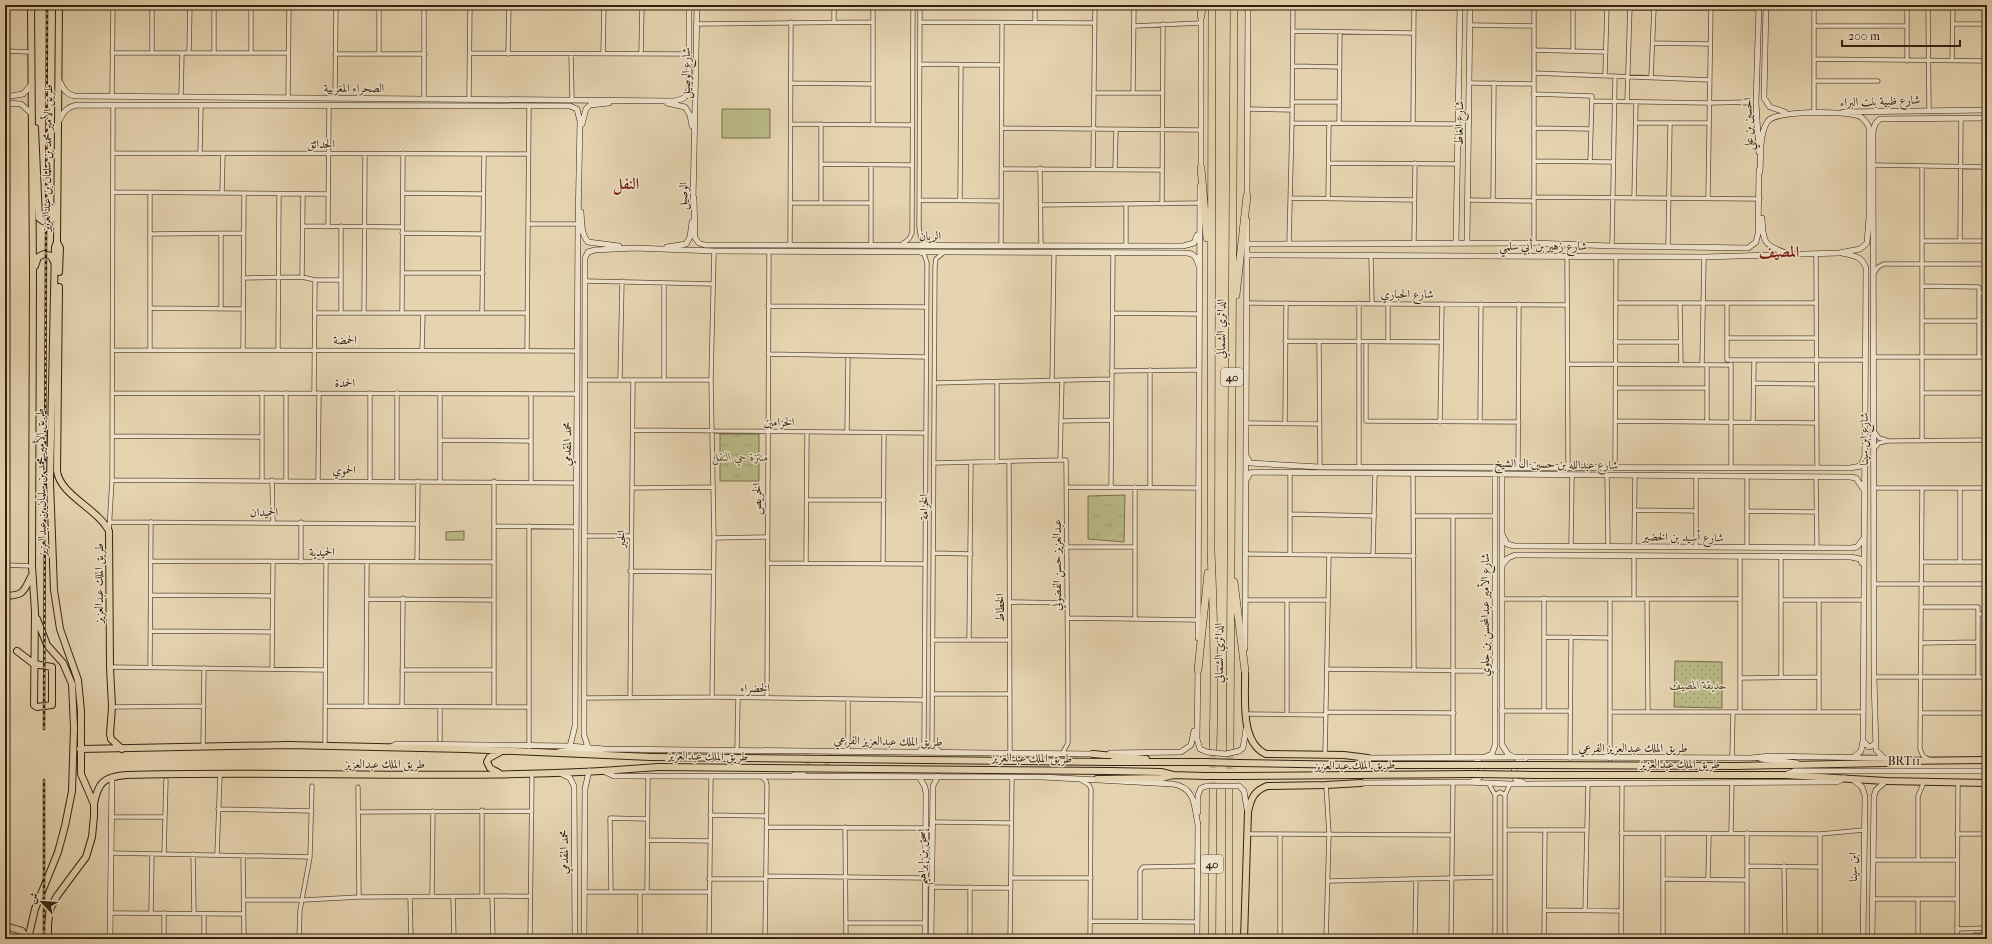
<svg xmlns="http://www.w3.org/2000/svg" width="1992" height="944" viewBox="0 0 1992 944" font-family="'IM FELL French Canon',Amiri,serif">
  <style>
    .grass { fill: url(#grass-dots); stroke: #766f4c }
    .park { fill: url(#park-tufts); stroke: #766f4c }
    .pitch { fill: #babb88; stroke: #766f4c }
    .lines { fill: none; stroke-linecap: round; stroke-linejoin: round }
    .secondary-tunnel { stroke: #c2b191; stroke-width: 5; stroke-dasharray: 5 2.5; stroke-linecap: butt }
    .highway-tunnel { stroke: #c2b191; stroke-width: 7; stroke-dasharray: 7 3.5; stroke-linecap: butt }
    .street-casing { stroke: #604f38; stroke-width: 5 }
    .secondary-casing { stroke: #332310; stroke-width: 6 }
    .primary-casing { stroke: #332310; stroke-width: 8 }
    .highway-casing { stroke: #332310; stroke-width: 8 }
    .street { stroke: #efe3cc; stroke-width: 3.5 }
    .secondary { stroke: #efe3cc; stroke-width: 5 }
    .primary { stroke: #e6d4b1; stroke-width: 6 }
    .highway { stroke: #e6d4b1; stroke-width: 7 }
    .rail-casing { stroke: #332310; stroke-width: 2.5 }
    .rail { stroke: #efe3cc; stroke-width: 1; stroke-dasharray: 3; stroke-linecap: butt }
    .secondary-bridge-casing { stroke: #332310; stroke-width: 6; stroke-linecap: butt }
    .primary-bridge-casing { stroke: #332310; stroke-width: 8; stroke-linecap: butt }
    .secondary-bridge { stroke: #efe3cc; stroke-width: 5 }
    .primary-bridge { stroke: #e6d4b1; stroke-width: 6 }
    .labels { text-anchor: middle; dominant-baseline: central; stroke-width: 3; stroke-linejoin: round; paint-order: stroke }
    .shield { fill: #efe3cc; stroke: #6b5d48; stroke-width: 1 }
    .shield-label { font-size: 11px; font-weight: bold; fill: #332310 }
    .street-label { font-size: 12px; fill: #332310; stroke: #efe3cc }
    .park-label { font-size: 12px; font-style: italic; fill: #55492e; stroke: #efe3cc }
    .district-label { font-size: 16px; font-weight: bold; fill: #7a1f14; stroke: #efe3cc }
  </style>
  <defs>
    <pattern id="grass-dots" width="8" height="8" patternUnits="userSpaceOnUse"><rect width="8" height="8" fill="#babb88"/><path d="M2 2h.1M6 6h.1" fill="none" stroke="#a0a074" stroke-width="1.8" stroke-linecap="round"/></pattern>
    <pattern id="park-tufts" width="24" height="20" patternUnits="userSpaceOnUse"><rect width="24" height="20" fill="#babb88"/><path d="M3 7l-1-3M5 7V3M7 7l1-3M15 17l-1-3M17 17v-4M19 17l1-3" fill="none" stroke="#a0a074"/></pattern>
  </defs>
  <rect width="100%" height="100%" fill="#e6d4b1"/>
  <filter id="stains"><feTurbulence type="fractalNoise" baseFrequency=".005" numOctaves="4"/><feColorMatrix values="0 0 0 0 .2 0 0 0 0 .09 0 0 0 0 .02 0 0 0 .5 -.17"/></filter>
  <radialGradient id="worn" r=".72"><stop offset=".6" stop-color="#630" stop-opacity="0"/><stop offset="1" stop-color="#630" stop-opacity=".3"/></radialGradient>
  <path class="grass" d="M1675,661L1722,662V708L1674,707Z"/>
  <path class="park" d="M720,434H759V481H720Z
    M1125,495L1124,542L1088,539V496Z
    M1973,933H1987V939H1973Z"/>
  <path class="pitch" d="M722,109H770V138H722Z
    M464,531V540H446V532Z"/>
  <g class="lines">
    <path class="secondary-tunnel" d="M830,754L827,763L832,773
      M805,771L808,764L807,754"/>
    <path class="highway-tunnel" d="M1213,789V749
      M1229,790L1230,749"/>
    <defs>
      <path id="street" d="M152,5V52
        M920,5L919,227L921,240L928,245
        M1035,5V22
        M1907,5V61
        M1928,5L1929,109
        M1414,8H1460
        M1630,8H1759
        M834,22V5
        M920,22L1094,23
        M696,24L873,22
        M1953,24H1987
        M1470,25L1534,26
        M1134,26L1201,23
        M1814,26H1906
        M1293,31L1413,33
        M1653,43L1710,44
        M1534,50L1606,52
        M5,51L31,52
        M1573,51V5
        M214,52V5
        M112,53H288
        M189,53L190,5
        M251,53V5
        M470,53L689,54
        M335,54H425
        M379,54V5
        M508,54L509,5
        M571,54L572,99
        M603,54L604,5
        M641,54L642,5
        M1814,59L1987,61
        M1952,61L1953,5
        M920,64L1002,65
        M1293,66L1339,67
        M1534,73L1710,80
        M1605,75L1607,5
        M1651,77L1654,8
        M1814,81H1878
        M791,83L873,84
        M1470,83L1534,84
        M1094,93H1162
        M1133,93L1134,5
        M1533,94L1592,96L1590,162
        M112,95L113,5
        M181,96L182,53
        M288,98L289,5
        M335,98L336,5
        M424,99V5
        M469,99L470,5
        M1592,101L1709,103L1747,102
        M1292,102H1339
        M1627,102L1630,5
        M1248,109L1292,110
        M1814,112V5
        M1292,123L1459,124
        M1339,123L1340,32
        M1413,123L1414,5
        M1636,123H1709
        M791,124L913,125
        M873,124V5
        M1002,128L1200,130
        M1534,128L1591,129
        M113,153L528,154
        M200,154L201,106
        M1534,161L1613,162
        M1329,163L1458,164
        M821,164L912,165
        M1873,165L1987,167
        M1040,168L1041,246
        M1002,169L1162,170
        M1093,169L1095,5
        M1115,169L1116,130
        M113,192L328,194
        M222,193L223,154
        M403,193L483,194
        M1533,197L1760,199
        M1291,198L1415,200
        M1634,198L1636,102
        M1708,198L1711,5
        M1328,199L1329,123
        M919,200L1001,201
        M960,200L961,65
        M1468,200L1533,201
        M1493,200L1494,83
        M790,203H871
        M821,203V124
        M1162,204L1163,24
        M1040,205L1199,203
        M528,224H578
        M303,226L402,227
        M328,226L329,106
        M341,226V313
        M402,233L483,234
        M150,234L243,233
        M221,234V309
        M1923,241H1987
        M1960,241L1961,118
        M1414,242L1415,163
        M1289,243L1292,123L1293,5
        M1534,243V5
        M790,244L791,22
        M871,245V165
        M901,245L909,239L912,233L913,5
        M1001,245L1002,23
        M1126,246V204
        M1612,246L1615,76
        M1668,247L1670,123
        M1816,254L1817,468
        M1371,256L1372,303
        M1567,257L1568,468
        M402,273H483
        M1874,273L1878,267L1884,264H1987
        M302,277L303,194
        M243,278L302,277L315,280H341
        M585,281L713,284
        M1923,286L1979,287V293H1987
        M1247,303L1567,305
        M1616,303H1816
        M1680,303L1681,365
        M768,306L926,307
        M150,308L243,309
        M315,313H527
        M364,313L365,154
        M402,313L403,153
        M482,313L484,154
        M1113,313L1199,314
        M1923,321H1979
        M1727,338H1816
        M1285,341L1441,342
        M1319,342L1320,467
        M1366,342V421L1519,422
        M1388,342V303
        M1615,342H1680
        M112,350L578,351
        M150,350V193
        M243,350L244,193
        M278,350L279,194
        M422,350L423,313
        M527,351L529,107
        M768,354L925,357
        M1979,356V293
        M1874,357H1987
        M1727,360H1865
        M1727,360V303
        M1568,364L1731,365
        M1702,365L1704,257
        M1111,371L1199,370
        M620,379L622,281
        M664,379V283
        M585,380H711
        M1052,381L1054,252
        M934,383L1111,379
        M1754,383L1816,384
        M1615,388H1707
        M112,393L577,394
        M314,393L315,280
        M370,393V481
        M397,393V481
        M1922,393H1987
        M440,394V481
        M1061,421L1111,420
        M1615,421L1817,423
        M1440,422L1442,304
        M1480,422L1481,304
        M1707,422V365
        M1753,422L1754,361
        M1246,423L1319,424
        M1285,424L1286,303
        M633,430L925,433
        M1874,431L1879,438L1886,440
        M847,432L848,356
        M112,436L262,437
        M440,440L531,441
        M1922,440V166
        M1874,449L1879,443L1887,441L1987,440
        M997,462V382
        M1009,462L1010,753
        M934,463L1060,460
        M1359,467V303
        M1518,468L1519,304
        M1615,468L1616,257
        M1731,468V364
        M1413,474L1414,670
        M1607,475L1608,546
        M1696,476V547
        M1816,477L1817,547
        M112,480L576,483
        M262,480V393
        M272,480L273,522
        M286,480V393
        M318,480L319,393
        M531,482V394
        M1067,487L1198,488
        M1111,487L1113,253
        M1135,487V618
        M1150,487V370
        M632,488L713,487
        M1874,488H1987
        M1922,488L1920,749L1923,756L1930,760
        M807,500H884
        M1635,510L1696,511
        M1748,511L1816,512
        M1290,514L1375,516
        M1413,516H1495
        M111,522L418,524
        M494,526L577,527
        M109,531L112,480L113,105
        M584,536H631
        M714,538L767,537
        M1634,546L1635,475
        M1067,547H1135
        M1571,547L1572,475
        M1747,547V476
        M934,553L971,554
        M1245,554L1414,556
        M1290,554V473
        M1373,555L1375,474
        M1740,557V712
        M151,561L493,562
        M301,562V522
        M417,562L418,481
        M1922,562H1987
        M1960,562V488
        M767,563L925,564
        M806,563L807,432
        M883,564L884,433
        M5,565L32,566
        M630,571L713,572
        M1874,584H1987
        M151,595L272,596
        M1634,598V556
        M367,599L493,600
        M1502,599H1740
        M1647,599L1648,712
        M1245,600H1328
        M1781,600H1863
        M1287,601V714
        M1011,602L1067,603
        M1921,607H1978V677
        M1978,614H1987
        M1067,618L1198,620
        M150,631L272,632
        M1544,637L1610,638
        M934,640H1010
        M969,640L971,463
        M1921,643L1978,642
        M110,667L325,670
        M150,667L151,522
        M272,669L273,562
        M1328,669L1496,671
        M402,670H493
        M1781,677V556
        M1874,677H1987
        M1740,678L1819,677
        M933,694H1010
        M712,697L714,538L711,380L714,251
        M585,698L712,697L924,700
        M630,698L633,380
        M767,698L769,251
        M848,699V750
        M325,706L529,707
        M402,706L403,598
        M112,707L204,706
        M366,707L367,562
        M440,707V740
        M494,707V481
        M1501,711H1570
        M1544,711V598
        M1327,712L1454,713
        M1610,712H1863
        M1819,712V600
        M1921,713H1987
        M1246,714L1326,715
        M325,742L326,562
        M203,746L204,668
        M529,747V526
        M737,749L738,698
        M919,751L924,745L927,263L924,254L921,253
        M941,752L932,744V739L935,266L936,259L943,253
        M1062,754L1068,743V705L1066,460H1060L1062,380
        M1325,755L1329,555
        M1453,757V516
        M1570,758L1571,637
        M1732,758L1733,712
        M1610,759V599
        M761,776L766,781L767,786L765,939
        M1081,780L1089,785L1091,789L1090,939
        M1489,784L1495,795V939
        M358,787L359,897
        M1495,795L1500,792L1505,795
        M218,809L312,811
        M482,810V896
        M358,812L532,811
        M710,815L766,816
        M111,817H165
        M932,822L1011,823
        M766,827L926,828
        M845,827L846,939
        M1505,830H1586
        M1621,833L1820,834L1864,830
        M1663,833V939
        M1731,833L1732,782
        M1247,834L1451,835
        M1820,834V939
        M1957,834H1987
        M647,840L710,841
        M111,853L310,857
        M164,854L166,780
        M193,854L194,913
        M217,854L220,775
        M243,855L244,939
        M1873,860H1957
        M1918,860V796L1924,782
        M1748,866L1819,867
        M1784,866L1785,939
        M766,876L925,878
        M1011,878H1091
        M709,879H766
        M1665,879L1746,880
        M1708,879L1709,834
        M1329,881L1494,877
        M932,887L1011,888
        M585,892H709
        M611,892L610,818L647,819
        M647,892L648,775
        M453,896L454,939
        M492,896L493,939
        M410,897L411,939
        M432,897L433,811
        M1873,899H1957
        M1918,899V939
        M244,900H304L359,897L530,896
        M1545,910L1621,911
        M1585,911L1588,784
        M111,913L244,914
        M151,913L152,854
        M164,913V939
        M204,914V939
        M1090,921L1197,922
        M1140,921V871L1143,867L1198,866
        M846,923H925
        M1957,929L1987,928
        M299,939L300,910L310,857L312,786
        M530,939L532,773
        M640,939V892
        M709,939L711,776
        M970,939V887
        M1010,939L1012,777
        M1280,939V835
        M1326,939L1329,834L1326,785
        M1415,939L1416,879
        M1451,939L1453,783
        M1505,939V795L1510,784
        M1544,939L1545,831
        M1621,939L1622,784
        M1747,939V833
        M1957,939L1958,783"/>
      <path id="secondary" d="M1766,5L1764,98L1770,107L1785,112
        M59,80C63,88 65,94 75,96L674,101C683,99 687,98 689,89V5
        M5,97L23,94L32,84
        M5,103L21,104L32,114
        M667,103L685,107L690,115L692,126
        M1843,112L1987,110
        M59,121C63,112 67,107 77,105L570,106L577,109L580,121L578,224L575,726L570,746
        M582,124L586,109L590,105L609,103
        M1759,152L1756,103L1759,5
        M1201,170V12
        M694,198L695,238L699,243L705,245L1183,246L1194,243L1197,235
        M1247,198L1248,6
        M693,202L697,5
        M581,212C582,223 581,234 588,242L619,246
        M1762,218C1763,241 1763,245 1786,253
        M1456,242L1460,5
        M1467,242L1470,5
        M1247,244L1534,243L1612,246L1748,248L1756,242L1758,234L1759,170
        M667,247L686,244L690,237L692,222
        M1842,253C1854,256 1862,256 1866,268L1863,741L1861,751L1854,757
        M1247,255L1704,257L1839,253L1860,249L1867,243L1869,218V127C1866,122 1864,118 1859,116C1845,111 1777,110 1768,121C1759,133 1761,157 1760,172
        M1247,457L1250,463L1320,467L1850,468L1861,466L1864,458
        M1502,472V745L1508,754L1513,757
        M1247,479L1250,473L1254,472L1850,477L1856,478L1864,490
        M1502,534L1507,544L1514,546L1851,548L1857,547L1863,539
        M1502,565L1508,558L1515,555L1851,557L1860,559L1862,563
        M1198,638L1200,186
        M1245,648L1247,220
        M1198,666L1197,739L1200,749L1207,752
        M1863,741L1869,747L1872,746L1876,742
        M391,747L397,744L570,746L604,749
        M588,747L584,735L585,258L588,252L595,250L634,248L714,251L1186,253C1195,253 1196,258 1199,266
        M1239,751L1243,748L1246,729
        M558,752C572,748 591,756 604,749L1096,754
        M1110,753L1181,752L1191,745L1194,731
        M1487,756L1492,754L1495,745V470
        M1368,758L1542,757L1751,758L1770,756L1884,758L1895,760
        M1884,758L1876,750L1874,677L1873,132L1875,124L1880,119L1987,118
        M1761,759L1797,763
        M603,771L614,776L1042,777L1173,784C1196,788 1194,806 1198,825
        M560,773L570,778L574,786L575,939
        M794,775L804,772
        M1785,775L1794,771H1987
        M919,777L925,787L926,794L925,939
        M1852,779L1862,787L1865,796L1863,939
        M1473,781L1480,777L1482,765L1475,758
        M1523,782L1517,781C1512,775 1513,769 1517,762L1525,759
        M1361,783L1466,782L1510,784L1837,782L1844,778
        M1239,786L1244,791L1247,809
        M1198,812V795L1201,788L1207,786
        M110,939L112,777
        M584,939L585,789L589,771
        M931,939L933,786L938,776
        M1197,939L1198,824
        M1872,939L1874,796L1876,790L1886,781"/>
      <path id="primary" d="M35,128L39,218L43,221H50L54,216V209
        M57,242L60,248L59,272
        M35,266L38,257L44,254L51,256L54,262
        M59,287L57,471C60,495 98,509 109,531L110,667L112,707L110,734L111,739L122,749
        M5,596C25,595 23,592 32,575
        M17,651L34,664L52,667V705L37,707L34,705L35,612L32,566L33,273L31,5
        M1245,671C1246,696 1239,742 1266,754L1344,755L1368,758
        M80,749L288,745L465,749L651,757
        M1093,754L1146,759
        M1111,762H1206
        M1239,763L1355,765H1472
        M1535,765L1736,766L1886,763L1897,761L1987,760
        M1110,771L1161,772L1173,775L1205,776
        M499,773L490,768L487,762L489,758L500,752
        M1535,775H1785L1886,781L1987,783
        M1239,776L1472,774
        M1097,779L1162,778L1173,775
        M94,804C98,782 104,777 126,775C303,770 481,782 658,767
        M5,926L22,931L27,939
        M28,939L35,909L58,852L65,826L72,791L74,728L72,684L63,663L47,645L37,619
        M48,939V924L50,909L57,896L86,857L92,837L94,816V804L81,774V711L78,680L60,629L54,590L50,482L55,247L57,242L59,5
        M1244,939L1248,812C1251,798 1254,791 1267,786L1326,785L1361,783"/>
      <path id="highway" d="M1212,5L1211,551C1214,617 1215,683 1213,749
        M1248,5V8
        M1201,16L1202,5
        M1201,168L1207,238
        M1236,295L1247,196
        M1234,582L1245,671
        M1198,670L1208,573
        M1230,749L1234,5
        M1212,939L1213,789
        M1229,939V790"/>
    </defs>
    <use href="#street" class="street-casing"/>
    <use href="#secondary" class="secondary-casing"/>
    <use href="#primary" class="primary-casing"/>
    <use href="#highway" class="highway-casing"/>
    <use href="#street" class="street"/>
    <use href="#secondary" class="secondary"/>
    <use href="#primary" class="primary"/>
    <use href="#highway" class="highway"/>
    <defs>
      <path id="rail" d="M44,729L47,5
        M44,780V939"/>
    </defs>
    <use href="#rail" class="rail-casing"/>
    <use href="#rail" class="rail"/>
    <defs>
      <path id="secondary-bridge" d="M1207,752L1226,754L1239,751
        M1207,786H1239"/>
      <path id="primary-bridge" d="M651,757L1111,762
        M1206,762L1239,763
        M1472,765H1535
        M658,767L1110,771
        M1472,774L1535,775
        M1205,776H1239"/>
    </defs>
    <use href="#secondary-bridge" class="secondary-bridge-casing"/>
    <use href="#primary-bridge" class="primary-bridge-casing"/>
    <use href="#secondary-bridge" class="secondary-bridge"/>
    <use href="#primary-bridge" class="primary-bridge"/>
  </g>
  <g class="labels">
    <g class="shield">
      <rect x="1221" y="368" width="22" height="18" rx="3"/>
      <rect x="1201" y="855" width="22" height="18" rx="3"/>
    </g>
    <g class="shield-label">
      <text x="1232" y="377">40</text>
      <text x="1212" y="864">40</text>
    </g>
    <g class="street-label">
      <text transform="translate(686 73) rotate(-90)">شارع الوصيل</text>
      <text x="354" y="88">الصحراء المغربية</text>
      <text transform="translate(1880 101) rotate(-2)">شارع ظبية بنت البراء</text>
      <text transform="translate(1459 123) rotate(-89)">شارع الغاط</text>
      <text transform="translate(1748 124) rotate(-92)">الحسين بن علي</text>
      <text x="321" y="144">الحدائق</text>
      <text transform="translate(47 158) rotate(-89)">طريق الأمير محمد بن سلمان بن عبدالعزيز</text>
      <text transform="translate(683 196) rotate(-88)">الوصيل</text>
      <text x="930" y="236">الريان</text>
      <text x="1543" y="246">شارع زهير بن أبي سلمي</text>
      <text x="1407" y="294">شارع الحباري</text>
      <text transform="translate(1221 329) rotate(-90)">الدائري الشمالي</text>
      <text x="345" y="340">الحمضة</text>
      <text x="345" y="383">الحمدة</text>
      <text x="779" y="422">الخزامين</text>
      <text transform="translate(1864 439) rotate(-90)">شارع ابن سينا</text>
      <text transform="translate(567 444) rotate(-89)">محمد المقدمي</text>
      <text transform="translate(1556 464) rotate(1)">شارع عبدالله بن حسين ال الشيخ</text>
      <text x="344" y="470">الحموي</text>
      <text transform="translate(41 482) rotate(-91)">طريق الأمير محمد بن سلمان بن عبدالعزيز</text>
      <text transform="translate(757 499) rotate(-90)">الخريص</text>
      <text transform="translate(924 507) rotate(-90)">الخزامة</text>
      <text x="264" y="512">الحميدان</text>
      <text transform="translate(1683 537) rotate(1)">شارع أسيد بن الخضير</text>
      <text transform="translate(621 539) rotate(-89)">الخبر</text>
      <text x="322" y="552">الحميدية</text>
      <text transform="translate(1057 565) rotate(-90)">عبدالعزيز حسن الفضولي</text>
      <text transform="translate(99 583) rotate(-90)">طريق الملك عبدالعزيز</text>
      <text transform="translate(1000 608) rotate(-90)">الخطاط</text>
      <text transform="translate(1485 615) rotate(-90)">شارع الأمير عبدالمحسن بن جلوي</text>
      <text transform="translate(1219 653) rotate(-90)">الدائري الشمالي</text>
      <text x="755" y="688">الخضراء</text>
      <text transform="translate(888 741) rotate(1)">طريق الملك عبدالعزيز الفرعي</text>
      <text x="1633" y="748">طريق الملك عبدالعزيز الفرعي</text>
      <text transform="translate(708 756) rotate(1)">طريق الملك عبدالعزيز</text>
      <text transform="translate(1032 758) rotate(1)">طريق الملك عبدالعزيز</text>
      <text x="1904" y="761">BRT11</text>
      <text x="385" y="764">طريق الملك عبدالعزيز</text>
      <text x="1680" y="764">طريق الملك عبدالعزيز</text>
      <text transform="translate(1355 765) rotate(-1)">طريق الملك عبدالعزيز</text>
      <text transform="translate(564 852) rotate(-90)">محمد المقدمي</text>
      <text transform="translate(922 857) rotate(-90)">إسحق بن إبراهيم</text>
      <text transform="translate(1853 867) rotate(-90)">ابن سينا</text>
    </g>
    <g class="park-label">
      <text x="740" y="457">منتزة حي النفل</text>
      <text x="1698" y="685">حديقة المصيف</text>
    </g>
    <g class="district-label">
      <text x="626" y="183">النفل</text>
      <text x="1779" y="251">المصيف</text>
    </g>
  </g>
  <rect width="1992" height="944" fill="none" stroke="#e6d4b1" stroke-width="20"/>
  <rect x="6" y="6" width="1980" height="932" fill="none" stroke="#332310" stroke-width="2"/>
  <rect x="10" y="10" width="1972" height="924" fill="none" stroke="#332310"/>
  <g transform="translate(42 902) rotate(295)" stroke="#efe3cc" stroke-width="3" paint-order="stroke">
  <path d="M0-3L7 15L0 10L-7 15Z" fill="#332310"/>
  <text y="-6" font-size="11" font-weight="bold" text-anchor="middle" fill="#332310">ش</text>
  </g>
  <path d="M1842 40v6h118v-6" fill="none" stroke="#332310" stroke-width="2"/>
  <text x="1848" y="40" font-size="12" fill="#332310" stroke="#efe3cc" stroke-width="3" paint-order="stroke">200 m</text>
  <rect width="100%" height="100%" filter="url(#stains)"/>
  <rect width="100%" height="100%" fill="url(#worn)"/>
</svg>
